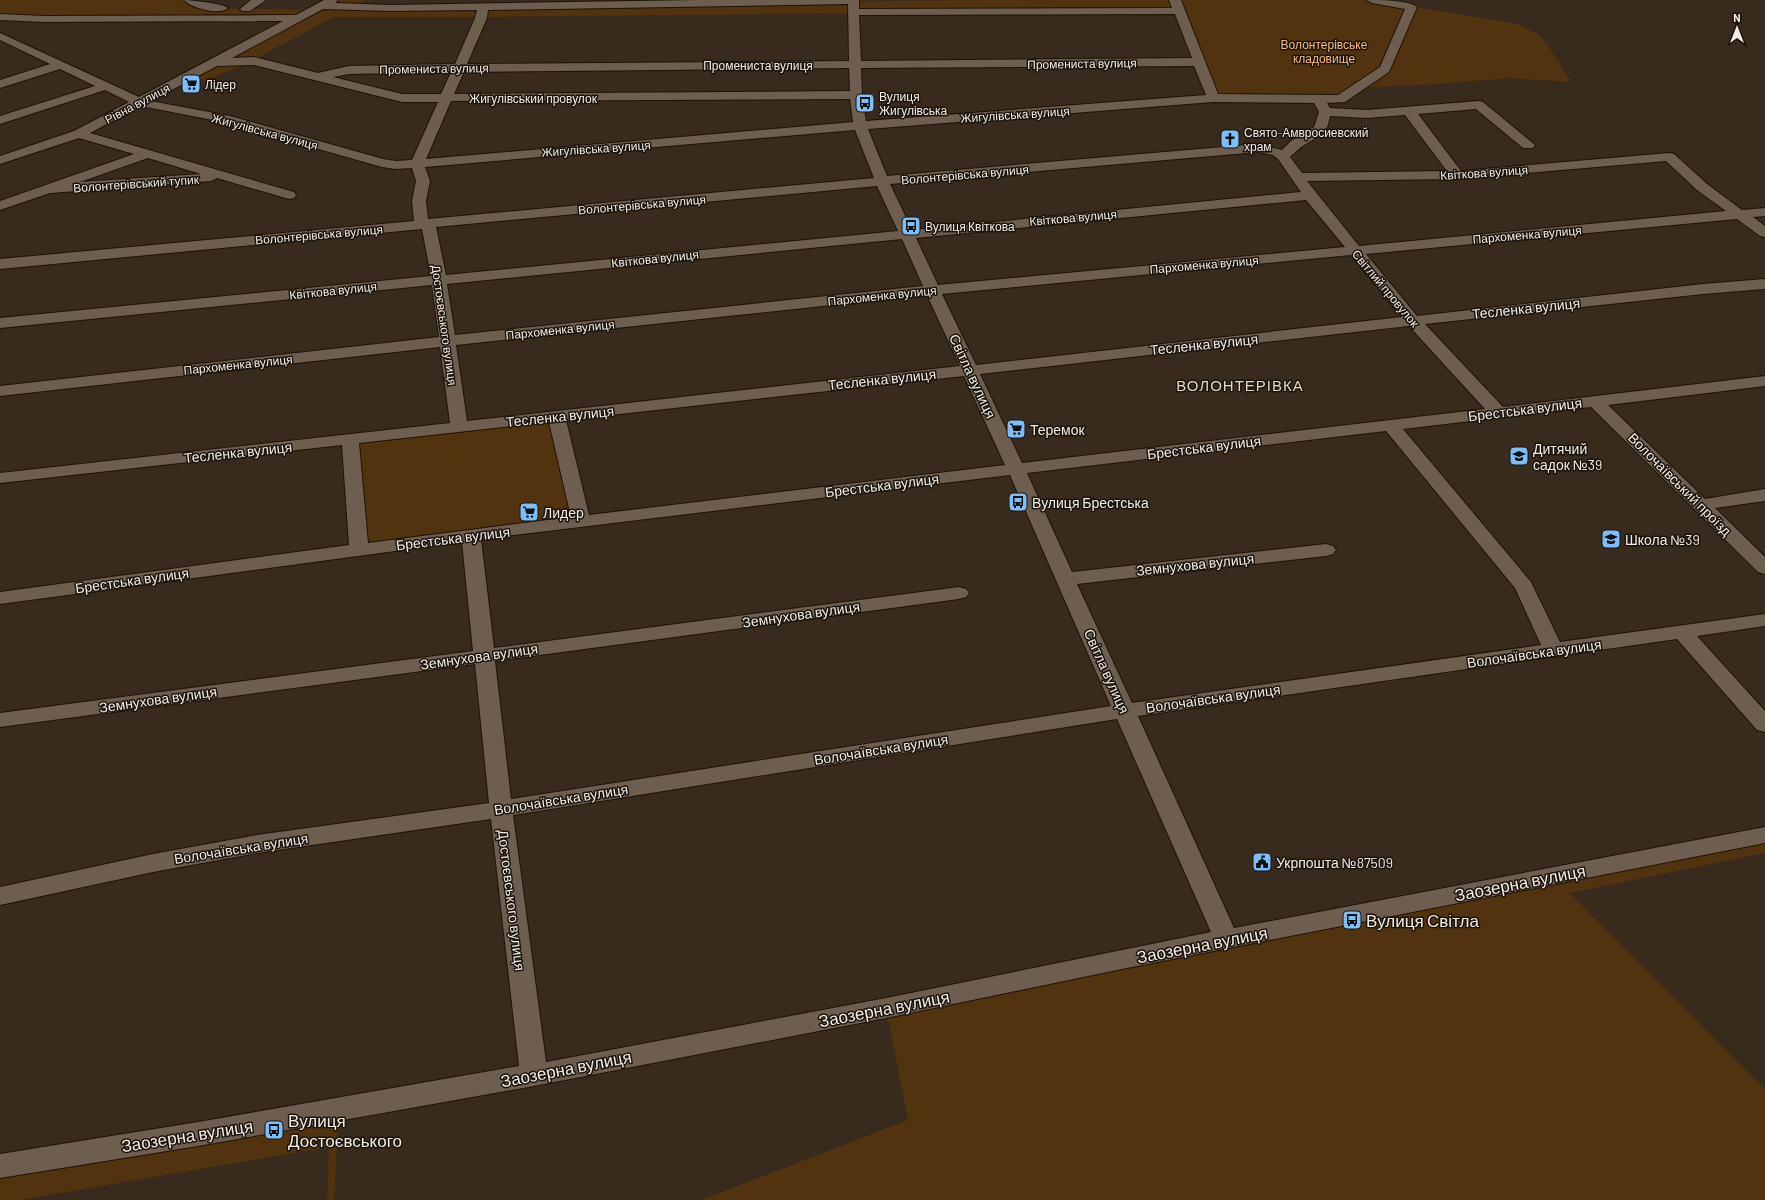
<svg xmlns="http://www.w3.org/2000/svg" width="1765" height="1200" viewBox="0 0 1765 1200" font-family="Barlow,sans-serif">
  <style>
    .green { fill: #52330f }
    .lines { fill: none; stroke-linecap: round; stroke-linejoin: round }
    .minor-casing { stroke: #1f1206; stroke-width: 2 }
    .minor { fill: #6d5e4f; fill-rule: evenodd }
    .labels { text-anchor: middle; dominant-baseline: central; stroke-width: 3; stroke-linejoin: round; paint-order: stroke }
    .far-park-label { font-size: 12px; fill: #febc78; stroke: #1a140e }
    .far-street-label { font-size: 12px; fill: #f4ebe3; stroke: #1a140e }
    .far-poi-label { font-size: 12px; fill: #f4ebe3; stroke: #1a140e; text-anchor: start }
    .street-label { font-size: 14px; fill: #f4ebe3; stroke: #1a140e }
    .poi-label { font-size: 14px; fill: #f4ebe3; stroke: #1a140e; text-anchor: start }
    .neighbourhood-label { font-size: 15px; letter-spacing: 1px; fill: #e7d5c4; stroke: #1a140e }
    .near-street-label { font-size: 17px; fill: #f4ebe3; stroke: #1a140e }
    .near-poi-label { font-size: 17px; fill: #f4ebe3; stroke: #1a140e; text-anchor: start }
  </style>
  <rect width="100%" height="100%" fill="#382a1c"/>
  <path class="green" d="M0,0H187L208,8L314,10L334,0H366L351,8L971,0H1372L1518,24L1538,34L1547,44L1569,78L1570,82L1511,78L1422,85L1374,87L1363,85L1345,97L1213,98L1179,10L481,17H334L253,60L219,61L301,17L0,16Z
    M250,62L204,81L189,77L216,63Z
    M554,418L577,521L362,548L353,440Z
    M1765,835V853L1570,893L1765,1089V1200H701L908,1120L886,1008Z
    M339,1109L334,1200H327L329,1147L20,1200H0V1166Z"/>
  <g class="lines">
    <defs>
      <path id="minor" d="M184,0C191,0 224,4 228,8C220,16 191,8 184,0Z
        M251,0H266L250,11H242L240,9Z
        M324,0H338L335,3L391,5L698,0H859V9L1172,8L1169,0H1181L1218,94L1338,95L1380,67L1405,9L1372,3L1366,0C1379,0 1409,0 1417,7L1389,72L1345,102L1327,103L1330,108L1367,110L1479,101L1483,102L1535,145L1533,148H1523L1476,109L1418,114L1461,171L1669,153L1674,154L1707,184L1742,210L1765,208V216L1753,217L1765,226V237L1760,236L1737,219L1366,254L1417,316L1703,284L1765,279V289L1703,294L1425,324L1503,407L1765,376V386L1608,405L1705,499L1765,489V501L1715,508L1765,557V574L1758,572L1591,407L1403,429L1531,582L1560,642L1765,614V626L1697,636L1765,711V732L1757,730L1677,639L1138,716L1234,928L1765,827V843L1122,969L886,1018L534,1086L198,1146L0,1178V1154L198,1122L519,1066L491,819L257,853L153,872L0,905V887L153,854L257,835L489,803L475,664L0,727V713L473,651L462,542L0,604V592L349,545L342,445L0,483V473L450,423L440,347L0,396V386L439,337L432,285L0,328V318L431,276L422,229L0,269V259L414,221L412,201L416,181L412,168L396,169L382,167L223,122L141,106L90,133L294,192L296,195L294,198L289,199L217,178L211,181L50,193L0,210V201L134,154L79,138L0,164V156L74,131L129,102L105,90L0,124V116L95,86L60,69L0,88V80L50,64L0,40V33L139,97L283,21L44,22L0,20V14L44,16L296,15ZM848,4L849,61L467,64L487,18L488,10ZM323,9L391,11L477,10L475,18L455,64L349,66L318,73L254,57L232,58ZM1175,14L1192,58L861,61L859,15ZM254,65L402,102H438L412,160L396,161L383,159L230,116L151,101L217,66ZM1194,66L1206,95L866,121L862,95L861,68ZM849,68L850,91L454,94L464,72ZM451,72L441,94H402L333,77L349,74ZM850,99L853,122L426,159L451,101ZM1213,102L1314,103L1319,112L1314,127L1291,141L1282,150L1258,144L887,176L868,129ZM1405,115L1447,171L1302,173L1290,157L1301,147L1324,133L1328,125L1330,116L1367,118ZM855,130L874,178L428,219L426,201L430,181L425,167ZM1258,152L1273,155L1278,159L1301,192L912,230L890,184ZM148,158L201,174L80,182ZM1666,161L1697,190L1726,211L1359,246L1307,181L1457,179ZM877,186L898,231L446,275L436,227ZM1306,200L1345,247L938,285L916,238ZM902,239L923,286L455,335L447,284ZM1351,255L1402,317L976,365L942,294ZM927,295L960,366L467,421L456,345ZM1409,326L1485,409L1022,463L980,374ZM964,376L1005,465L589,515L566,420ZM549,422L571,517L368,543L359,443ZM1386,431L1515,588L1541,645L1132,703L1077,584L1326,556L1333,554L1336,550L1333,546L1326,544L1072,572L1027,473ZM1010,475L1111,706L511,799L495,661L959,599L966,597L969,593L966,589L959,587L494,648L481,539ZM1117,719L1211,932L886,998L546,1062L513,815Z"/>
    </defs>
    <use href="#minor" class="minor-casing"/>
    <use href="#minor" class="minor"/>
  </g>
  <defs>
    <symbol id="supermarket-square" viewBox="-11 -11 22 22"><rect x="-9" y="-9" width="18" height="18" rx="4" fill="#7bbef9" stroke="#1a140e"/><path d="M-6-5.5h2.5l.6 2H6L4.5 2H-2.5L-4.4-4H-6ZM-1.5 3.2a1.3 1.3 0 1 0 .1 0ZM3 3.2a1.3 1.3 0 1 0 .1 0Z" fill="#111"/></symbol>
    <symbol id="bus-square" viewBox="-11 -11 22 22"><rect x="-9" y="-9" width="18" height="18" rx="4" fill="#7bbef9" stroke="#1a140e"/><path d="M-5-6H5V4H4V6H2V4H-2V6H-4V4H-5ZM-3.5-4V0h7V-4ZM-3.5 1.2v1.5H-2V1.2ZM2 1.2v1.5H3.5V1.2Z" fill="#111"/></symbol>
    <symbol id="church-square" viewBox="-11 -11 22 22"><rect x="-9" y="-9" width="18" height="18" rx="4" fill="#7bbef9" stroke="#1a140e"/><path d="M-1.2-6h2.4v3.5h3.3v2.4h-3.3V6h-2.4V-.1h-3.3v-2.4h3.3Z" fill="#111"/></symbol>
    <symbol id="school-square" viewBox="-11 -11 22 22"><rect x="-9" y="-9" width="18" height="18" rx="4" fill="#7bbef9" stroke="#1a140e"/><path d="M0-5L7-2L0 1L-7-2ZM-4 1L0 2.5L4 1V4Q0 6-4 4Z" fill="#111"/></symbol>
    <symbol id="civic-square" viewBox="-11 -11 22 22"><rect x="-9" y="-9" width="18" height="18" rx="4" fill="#7bbef9" stroke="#1a140e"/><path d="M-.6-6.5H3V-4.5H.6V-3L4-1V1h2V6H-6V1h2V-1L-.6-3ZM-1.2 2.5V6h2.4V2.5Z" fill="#111"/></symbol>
  </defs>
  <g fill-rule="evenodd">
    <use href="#supermarket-square" x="180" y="73" width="22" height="22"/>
    <use href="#bus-square" x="854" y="92" width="22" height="22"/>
    <use href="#church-square" x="1219" y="128" width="22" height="22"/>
    <use href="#bus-square" x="900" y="215" width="22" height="22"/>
    <use href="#supermarket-square" x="1005" y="418" width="22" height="22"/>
    <use href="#school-square" x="1508" y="445" width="22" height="22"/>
    <use href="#bus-square" x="1007" y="491" width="22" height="22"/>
    <use href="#supermarket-square" x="518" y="501" width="22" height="22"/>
    <use href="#school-square" x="1600" y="528" width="22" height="22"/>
    <use href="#civic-square" x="1251" y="851" width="22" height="22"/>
    <use href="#bus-square" x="1341" y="909" width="22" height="22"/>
    <use href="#bus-square" x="263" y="1119" width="22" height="22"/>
  </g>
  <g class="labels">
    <g class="far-park-label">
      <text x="1324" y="44">Волонтерівське<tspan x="1324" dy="14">кладовище</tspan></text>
    </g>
    <g class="far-street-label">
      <text transform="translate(1082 63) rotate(-1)">Промениста вулиця</text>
      <text x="758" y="65">Промениста вулиця</text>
      <text transform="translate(434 68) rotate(-1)">Промениста вулиця</text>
      <text x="533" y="98">Жигулівський провулок</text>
      <text transform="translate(137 103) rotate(-28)">Рівна вулиця</text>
      <text transform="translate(1015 114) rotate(-4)">Жигулівська вулиця</text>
      <text transform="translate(265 131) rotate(15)">Жигулівська вулиця</text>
      <text transform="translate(596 148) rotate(-4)">Жигулівська вулиця</text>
      <text transform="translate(1484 172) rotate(-4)">Квіткова вулиця</text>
      <text transform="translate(965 174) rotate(-5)">Волонтерівська вулиця</text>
      <text transform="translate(136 183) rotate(-4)">Волонтерівський тупик</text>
      <text transform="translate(642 204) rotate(-5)">Волонтерівська вулиця</text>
      <text transform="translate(1073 217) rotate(-5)">Квіткова вулиця</text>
      <text transform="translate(319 234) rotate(-5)">Волонтерівська вулиця</text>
      <text transform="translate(1527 234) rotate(-5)">Пархоменка вулиця</text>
      <text transform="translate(655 258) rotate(-6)">Квіткова вулиця</text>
      <text transform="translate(1204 264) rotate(-5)">Пархоменка вулиця</text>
      <text transform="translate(1386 288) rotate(50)">Світлий провулок</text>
      <text transform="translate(333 290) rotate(-6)">Квіткова вулиця</text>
      <text transform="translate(882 295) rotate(-6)">Пархоменка вулиця</text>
      <text transform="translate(445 325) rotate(82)">Достоєвського вулиця</text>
      <text transform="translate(560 329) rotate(-6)">Пархоменка вулиця</text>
      <text transform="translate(238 364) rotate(-6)">Пархоменка вулиця</text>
    </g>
    <g class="far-poi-label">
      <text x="205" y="84">Лідер</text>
      <text x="879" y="96">Вулиця<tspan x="879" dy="14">Жигулівська</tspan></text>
      <text x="1244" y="132">Свято-Амвросиевский<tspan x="1244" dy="14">храм</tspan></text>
      <text x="925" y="226">Вулиця Квіткова</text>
    </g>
    <g class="street-label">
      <text transform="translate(1526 308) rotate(-6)">Тесленка вулиця</text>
      <text transform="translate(1204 344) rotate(-6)">Тесленка вулиця</text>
      <text transform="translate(973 376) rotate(65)">Світла вулиця</text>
      <text transform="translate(882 379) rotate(-6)">Тесленка вулиця</text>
      <text transform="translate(1525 409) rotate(-7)">Брестська вулиця</text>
      <text transform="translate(560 416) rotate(-6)">Тесленка вулиця</text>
      <text transform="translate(1204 447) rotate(-7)">Брестська вулиця</text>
      <text transform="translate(238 452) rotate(-6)">Тесленка вулиця</text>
      <text transform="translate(1680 484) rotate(45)">Волочаївський проїзд</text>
      <text transform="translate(882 485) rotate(-7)">Брестська вулиця</text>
      <text transform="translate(453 538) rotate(-7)">Брестська вулиця</text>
      <text transform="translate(1195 564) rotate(-6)">Земнухова вулиця</text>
      <text transform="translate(132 580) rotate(-8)">Брестська вулиця</text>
      <text transform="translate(801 614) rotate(-8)">Земнухова вулиця</text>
      <text transform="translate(1534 653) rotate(-8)">Волочаївська вулиця</text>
      <text transform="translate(479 656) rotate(-8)">Земнухова вулиця</text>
      <text transform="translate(1107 671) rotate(66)">Світла вулиця</text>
      <text transform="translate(1213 698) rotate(-8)">Волочаївська вулиця</text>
      <text transform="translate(158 699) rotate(-8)">Земнухова вулиця</text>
      <text transform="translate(881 749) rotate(-9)">Волочаївська вулиця</text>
      <text transform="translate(561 799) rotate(-9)">Волочаївська вулиця</text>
      <text transform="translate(241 848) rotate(-9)">Волочаївська вулиця</text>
      <text transform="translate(512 900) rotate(83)">Достоєвського вулиця</text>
    </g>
    <g class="poi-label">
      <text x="1030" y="429">Теремок</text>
      <text x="1533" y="448">Дитячий<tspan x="1533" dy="16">садок №39</tspan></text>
      <text x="1032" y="502">Вулиця Брестська</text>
      <text x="543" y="512">Лидер</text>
      <text x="1625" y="539">Школа №39</text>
      <text x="1276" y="862">Укрпошта №87509</text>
    </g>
    <g class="neighbourhood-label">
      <text x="1240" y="385">ВОЛОНТЕРІВКА</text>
    </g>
    <g class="near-street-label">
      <text transform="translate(1520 882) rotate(-11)">Заозерна вулиця</text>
      <text transform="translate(1202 944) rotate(-11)">Заозерна вулиця</text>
      <text transform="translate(884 1008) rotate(-11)">Заозерна вулиця</text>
      <text transform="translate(566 1068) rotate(-11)">Заозерна вулиця</text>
      <text transform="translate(187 1135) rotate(-9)">Заозерна вулиця</text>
    </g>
    <g class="near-poi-label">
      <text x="1366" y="920">Вулиця Світла</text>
      <text x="288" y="1120">Вулиця<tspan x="288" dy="20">Достоєвського</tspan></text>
    </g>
  </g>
  <g transform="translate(1737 28)" stroke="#1a140e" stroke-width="3" paint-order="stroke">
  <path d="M0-3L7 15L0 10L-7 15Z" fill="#f4ebe3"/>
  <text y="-6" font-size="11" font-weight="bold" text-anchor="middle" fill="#f4ebe3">N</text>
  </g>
</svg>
